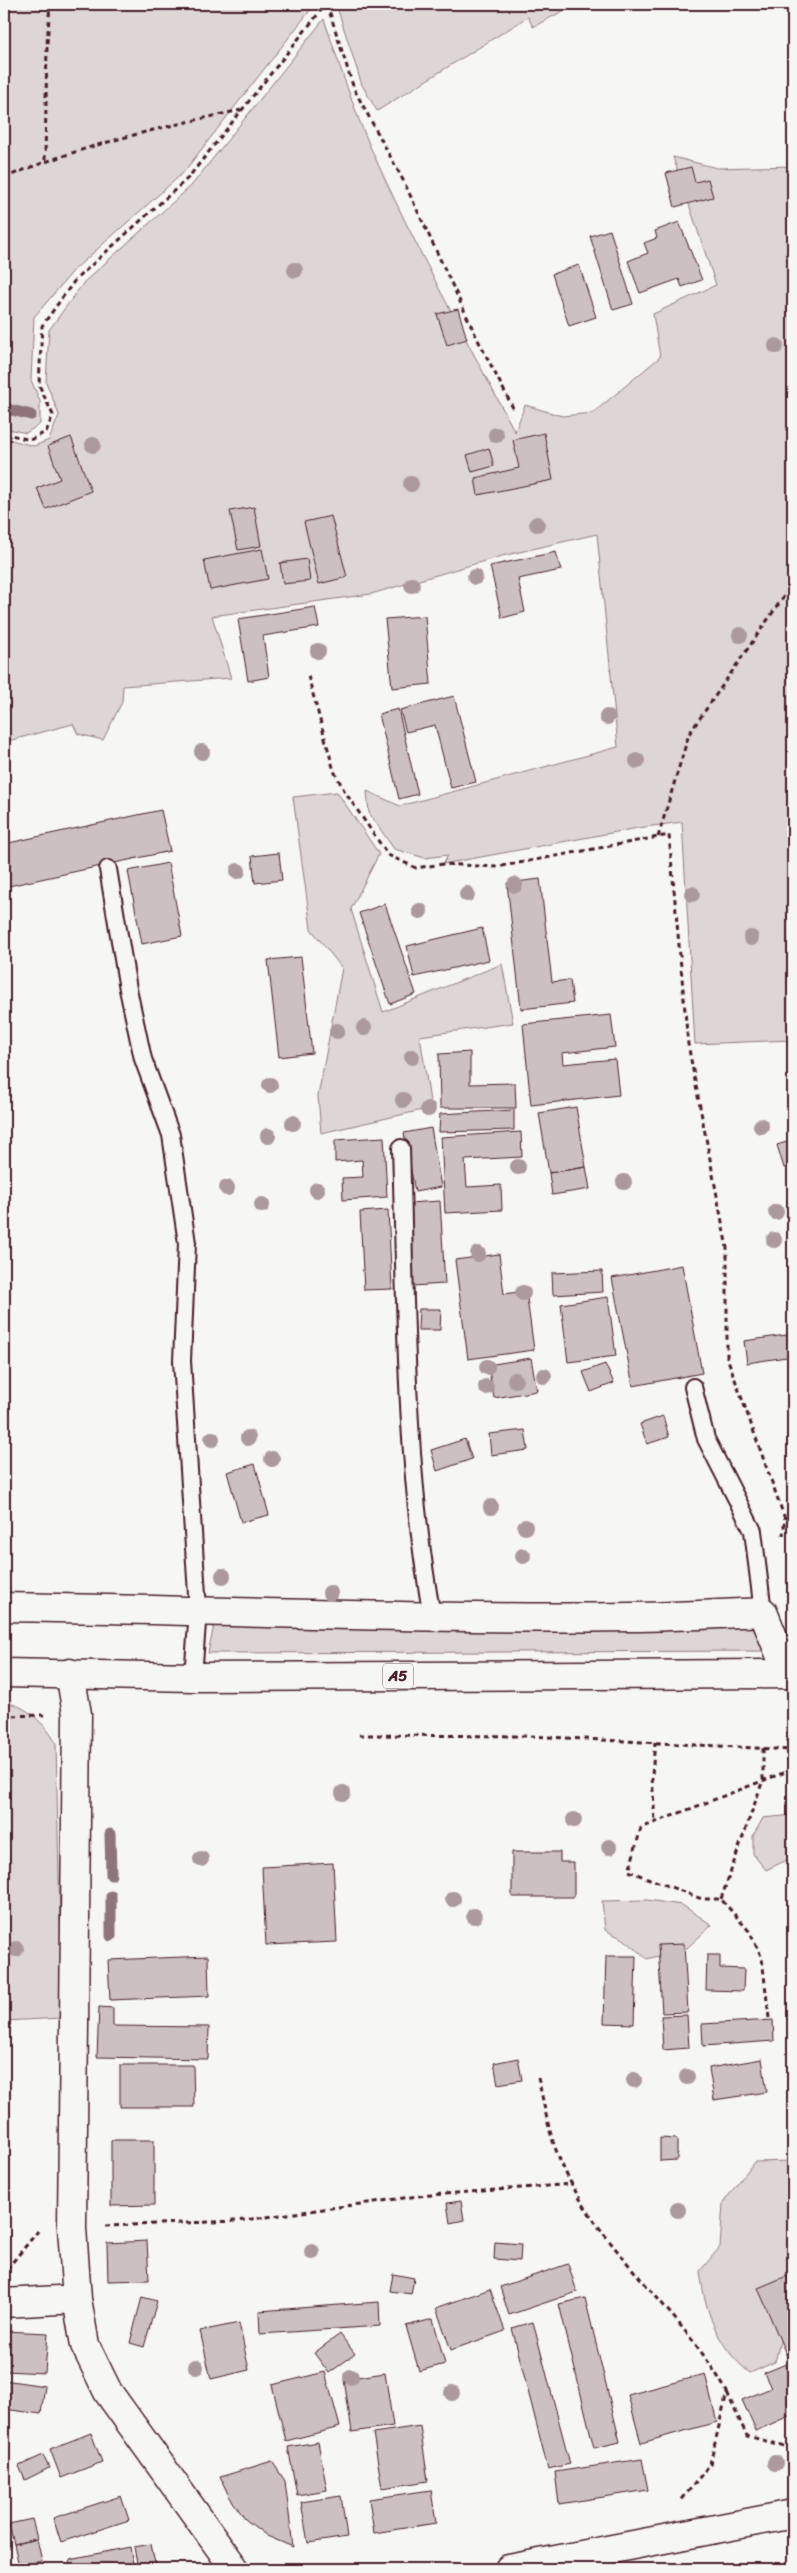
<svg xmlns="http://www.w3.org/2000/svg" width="797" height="2573" viewBox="0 0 797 2573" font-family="Sriracha,sans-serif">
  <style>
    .green { fill: #ddd6d5; stroke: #947a80 }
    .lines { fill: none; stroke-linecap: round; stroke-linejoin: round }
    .stream { stroke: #8e747a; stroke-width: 11 }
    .building { fill: #ccc1c0; stroke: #4a1f2b }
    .service-casing { stroke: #4a1f2b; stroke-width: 20 }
    .minor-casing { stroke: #4a1f2b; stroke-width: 31 }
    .trunk-casing { stroke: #4a1f2b; stroke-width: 31 }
    .path { stroke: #4a1f2b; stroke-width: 3; stroke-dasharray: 5 4; stroke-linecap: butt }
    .service { stroke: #f6f6f2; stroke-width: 16 }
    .minor { stroke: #f6f6f2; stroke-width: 28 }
    .trunk { stroke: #f6f6f2; stroke-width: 28 }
    .tree { fill: #ac999c }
    .labels { text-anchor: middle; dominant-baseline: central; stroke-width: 5; stroke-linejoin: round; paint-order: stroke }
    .shield { fill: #f6f6f2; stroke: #7e6067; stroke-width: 1 }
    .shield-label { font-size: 15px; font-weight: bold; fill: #4a1f2b }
  </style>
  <rect width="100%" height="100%" fill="#f6f6f2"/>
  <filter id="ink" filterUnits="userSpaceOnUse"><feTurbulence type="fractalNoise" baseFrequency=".02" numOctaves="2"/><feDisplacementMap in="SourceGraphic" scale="10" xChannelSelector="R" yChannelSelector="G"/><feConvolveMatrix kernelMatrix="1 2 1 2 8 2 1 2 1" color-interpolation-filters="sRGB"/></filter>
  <g filter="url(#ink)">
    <path class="green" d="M4,4H315L183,173L75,269L34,317L31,380L40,401V424L26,433L4,428Z
      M336,4H576L533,27L528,17L377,111L362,85Z
      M324,19C339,63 353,108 372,151C415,247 466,339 515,432L525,405L562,416L593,413L660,357L653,314L716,285L673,157L717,168L793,166V1040L695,1044L682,822L638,828L443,864L448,855L425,858L394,849L369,813L367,791L400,806L618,747L597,534L502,556L371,594L212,616L231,678L123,686L122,702L103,740L78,734L73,724L4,742V438L34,446L49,440L59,415L46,382L49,330L84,282L191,186Z
      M337,792L379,854L351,909L383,1012L502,964L513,1023L420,1036L431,1108L321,1133L318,1096L342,968L311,929L293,797Z
      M215,1621L774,1624L782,1651L208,1653Z
      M4,1703C25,1703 46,1725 56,1743L62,2018L4,2021Z
      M793,1815V1857L766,1870L753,1854V1836L763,1818Z
      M647,1900L682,1905L712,1925L687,1948L647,1959L625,1940L605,1930L602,1901Z
      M793,2161V2307L788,2309L775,2362L750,2373C717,2347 705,2311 700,2271L720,2247L723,2203L754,2162Z"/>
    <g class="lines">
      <path class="stream" d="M4,408L31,415
        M110,1834L111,1875
        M111,1896V1936"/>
    </g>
    <path class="building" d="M691,167L695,182L708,179L713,197L675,207L666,173Z
      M679,222L702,280L682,287L679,279L640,293L628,261L648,253L644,243L657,238L655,231Z
      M610,230L633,304L613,310L590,236Z
      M579,265L596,317L569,326L552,274Z
      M458,309L467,339L447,345L437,314Z
      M544,433L553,480L478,495L475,478L519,468L513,440Z
      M71,437L91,491L46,509L37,488L60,479L48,446Z
      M489,448L494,466L472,472L467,455Z
      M254,507L261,546L238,550L230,511Z
      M331,516L347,577L319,584L304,522Z
      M262,549L268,579L210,590L204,560Z
      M556,552L561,570L518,579L525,612L502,618L490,566Z
      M307,559L310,581L283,584L280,563Z
      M315,607L319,627L263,636L269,677L248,681L238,619Z
      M425,616L431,684L392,688L385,619Z
      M454,696L476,782L451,788L435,725L406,732L400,710Z
      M398,709L418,794L399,799L379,714Z
      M161,810L170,851L4,887V844Z
      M279,853L282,880L255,883L252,856Z
      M168,863L182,936L142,944L128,871Z
      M540,879L552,982L570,980L573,1003L521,1009L507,883Z
      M385,904L416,994L390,1004L359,913Z
      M482,928L489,960L414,977L407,946Z
      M301,957L312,1053L279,1057L268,960Z
      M611,1015L615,1047L562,1053L563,1064L615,1059L619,1095L531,1105L523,1024Z
      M470,1052V1084L515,1083L516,1108H440L439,1054Z
      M576,1107L586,1167L549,1173L539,1113Z
      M514,1110V1130L439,1132L440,1114Z
      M431,1128L441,1187L415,1192L404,1133Z
      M521,1132L522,1157L465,1160L467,1187L501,1185L502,1210L445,1213L441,1137Z
      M384,1137L387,1197L343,1200L342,1178L363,1177L362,1160L335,1162V1140Z
      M793,1140V1165L784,1168L777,1145Z
      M586,1167L590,1189L552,1195L549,1173Z
      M440,1201L445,1284L412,1286L408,1203Z
      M388,1210L392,1289L364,1290L360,1212Z
      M499,1254L504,1294L526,1291L534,1350L468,1359L455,1260Z
      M682,1265L702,1373L633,1386L612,1278Z
      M602,1271L603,1292L553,1295L552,1273Z
      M608,1297L616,1356L568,1362L561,1304Z
      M419,1309H441L440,1330H418Z
      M793,1334V1356L747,1363L744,1341Z
      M531,1358L537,1391L494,1398L488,1365Z
      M605,1364L614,1383L591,1392L583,1372Z
      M663,1416L669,1437L647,1444L640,1424Z
      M525,1430L528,1450L491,1455L489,1434Z
      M465,1439L472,1459L437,1471L431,1450Z
      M255,1464L269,1515L241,1522L227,1472Z
      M512,1852H560V1862H574V1897H512Z
      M333,1863L337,1942L266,1945L262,1867Z
      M684,1944L688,2012L662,2013L658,1945Z
      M707,1955H720V1968L744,1969L743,1991L706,1990Z
      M208,1956L209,1996L110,2000L108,1960Z
      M606,1956H636L634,2024L604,2023Z
      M99,2007L113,2008V2026L209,2027L208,2059L97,2057Z
      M687,2015L689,2048L663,2050L661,2016Z
      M773,2020L774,2041L703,2046L702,2024Z
      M518,2058L522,2080L498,2084L494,2063Z
      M762,2059L767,2092L714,2100L709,2068Z
      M120,2065H193L194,2107H120Z
      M660,2138L677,2139V2160L660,2161Z
      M111,2140H154V2205L111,2206Z
      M461,2201L464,2220L450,2223L447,2203Z
      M147,2241L149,2280L108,2281L107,2243Z
      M495,2242L521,2244L520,2261L494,2259Z
      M568,2264L577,2292L509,2315L500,2287Z
      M393,2274L414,2278L411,2294L390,2291Z
      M787,2276L793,2292V2357L788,2359L758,2288Z
      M490,2289L505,2331L451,2350L436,2308Z
      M142,2297L157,2301L144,2347L130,2343Z
      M585,2298L620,2442L594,2448L559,2304Z
      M379,2302L380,2326L260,2334L259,2311Z
      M433,2319L445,2364L419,2371L406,2326Z
      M533,2322L570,2464L548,2469L512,2328Z
      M239,2323L249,2370L211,2379L200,2331Z
      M4,2331L48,2333L45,2373L4,2371Z
      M340,2334L355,2354L329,2373L314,2353Z
      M786,2364L793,2382V2414L756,2431L742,2400L771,2388L764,2373Z
      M325,2372L340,2427L286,2441L272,2385Z
      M385,2373L393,2426L352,2432L344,2379Z
      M705,2374L717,2422L641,2443L628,2395Z
      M4,2380L45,2386L41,2414L4,2409Z
      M420,2426L428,2481L382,2488L373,2433Z
      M91,2433L102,2462L61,2478L50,2449Z
      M318,2442L327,2490L297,2495L288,2447Z
      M43,2455L49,2468L25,2480L19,2466Z
      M642,2459L648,2490L559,2504L555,2472Z
      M272,2461L285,2481L293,2547L267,2536L245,2519L229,2496L220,2477Z
      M431,2490L436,2523L374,2533L369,2499Z
      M121,2496L129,2520L61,2542L53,2518Z
      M341,2496L347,2537L308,2543L301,2502Z
      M32,2519L37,2539L14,2544L9,2524Z
      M37,2539L42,2561L19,2566L14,2544Z
      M151,2544L156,2569H138L134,2547Z
      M130,2547L134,2569H72L70,2559Z
      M793,2562V2569H759V2567Z"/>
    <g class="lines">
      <defs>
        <path id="service" d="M108,869L128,989L143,1059L171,1135L187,1243L182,1361L198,1610L193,1677
          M401,1148C406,1304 404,1462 432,1616
          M693,1387L706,1439L753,1531L763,1612"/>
        <path id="minor" d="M4,1607C212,1610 421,1620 630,1617C674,1617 719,1614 763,1612L788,1674
          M70,1673L77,1714L72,2228L77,2299L85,2345L108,2392L235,2569
          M4,2303L77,2299
          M509,2569L793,2514"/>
        <path id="trunk" d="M4,1673L193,1677L793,1674"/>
      </defs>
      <use href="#service" class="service-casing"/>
      <use href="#minor" class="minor-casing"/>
      <use href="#trunk" class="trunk-casing"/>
      <path class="path" d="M327,4L354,89L404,182L477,338L513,408
        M45,160L47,44L50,4
        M4,178C83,145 158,128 241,110
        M4,433L30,440L46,432L53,415L39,385L42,326L75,280L188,178L326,4
        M308,676L334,771L345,792L388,855L416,868L443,864L497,867L669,835L688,1044L727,1248V1357L785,1519L783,1535
        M658,837L689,734L793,583
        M785,1519L793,1511
        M4,1716L44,1715
        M359,1735L528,1736L793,1750
        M655,1742L652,1775L655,1822
        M721,1899L763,1780V1748
        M769,2018L762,1958L749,1931L721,1899H702L629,1871L641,1828L793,1769
        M538,2078C544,2103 548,2131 558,2155C594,2247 680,2307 727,2392L710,2464L680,2502
        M105,2226L237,2221L418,2196L573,2184
        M7,2269L38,2231
        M727,2393L747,2436L793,2448"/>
      <use href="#service" class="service"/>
      <use href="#minor" class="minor"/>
      <use href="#trunk" class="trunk"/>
    </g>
    <g class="tree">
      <circle cx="295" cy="270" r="8"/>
      <circle cx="776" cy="346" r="8"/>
      <circle cx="496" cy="435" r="8"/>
      <circle cx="93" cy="445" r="8"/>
      <circle cx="411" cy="484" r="8"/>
      <circle cx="537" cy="524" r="8"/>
      <circle cx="475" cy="577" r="8"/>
      <circle cx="412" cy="585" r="8"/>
      <circle cx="740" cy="635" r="8"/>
      <circle cx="318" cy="651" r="8"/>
      <circle cx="607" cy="717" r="8"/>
      <circle cx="202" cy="752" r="8"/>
      <circle cx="637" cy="761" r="8"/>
      <circle cx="238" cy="871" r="8"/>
      <circle cx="515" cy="885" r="8"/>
      <circle cx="467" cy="894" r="8"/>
      <circle cx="692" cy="894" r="8"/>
      <circle cx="420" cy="911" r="8"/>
      <circle cx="751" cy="938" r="8"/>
      <circle cx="364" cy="1028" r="8"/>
      <circle cx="337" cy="1031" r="8"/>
      <circle cx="412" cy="1057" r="8"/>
      <circle cx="270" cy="1085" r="8"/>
      <circle cx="403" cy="1100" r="8"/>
      <circle cx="428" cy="1109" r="8"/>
      <circle cx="293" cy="1123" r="8"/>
      <circle cx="761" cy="1126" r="8"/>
      <circle cx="268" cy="1136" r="8"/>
      <circle cx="518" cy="1167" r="8"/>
      <circle cx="624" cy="1182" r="8"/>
      <circle cx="227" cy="1188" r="8"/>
      <circle cx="317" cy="1190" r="8"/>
      <circle cx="262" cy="1205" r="8"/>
      <circle cx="776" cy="1212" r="8"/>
      <circle cx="774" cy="1240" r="8"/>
      <circle cx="478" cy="1254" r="8"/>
      <circle cx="523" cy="1293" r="8"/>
      <circle cx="487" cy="1367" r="8"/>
      <circle cx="544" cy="1376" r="8"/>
      <circle cx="515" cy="1380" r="8"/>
      <circle cx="486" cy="1387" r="8"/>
      <circle cx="248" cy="1438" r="8"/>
      <circle cx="212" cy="1439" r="8"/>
      <circle cx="272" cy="1459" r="8"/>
      <circle cx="491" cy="1507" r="8"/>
      <circle cx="525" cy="1527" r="8"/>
      <circle cx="523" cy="1556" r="8"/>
      <circle cx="223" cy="1576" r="8"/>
      <circle cx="330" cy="1593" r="8"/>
      <circle cx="343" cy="1793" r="8"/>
      <circle cx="574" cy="1820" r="8"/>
      <circle cx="609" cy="1847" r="8"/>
      <circle cx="201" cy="1859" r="8"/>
      <circle cx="453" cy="1899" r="8"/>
      <circle cx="474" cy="1916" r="8"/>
      <circle cx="16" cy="1949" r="8"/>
      <circle cx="687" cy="2077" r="8"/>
      <circle cx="634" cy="2080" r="8"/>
      <circle cx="678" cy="2210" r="8"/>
      <circle cx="312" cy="2252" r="8"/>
      <circle cx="196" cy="2367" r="8"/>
      <circle cx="351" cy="2377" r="8"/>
      <circle cx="452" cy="2393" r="8"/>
      <circle cx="775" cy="2463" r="8"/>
    </g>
  </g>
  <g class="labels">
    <rect class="shield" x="383" y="1663.5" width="30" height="25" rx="4"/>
    <g class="shield-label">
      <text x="398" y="1676">A5</text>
    </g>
  </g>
  <rect width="797" height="2573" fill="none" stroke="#f6f6f2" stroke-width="20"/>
  <rect x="10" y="10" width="777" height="2553" fill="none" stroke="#4a1f2b" stroke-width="2" filter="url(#ink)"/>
</svg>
